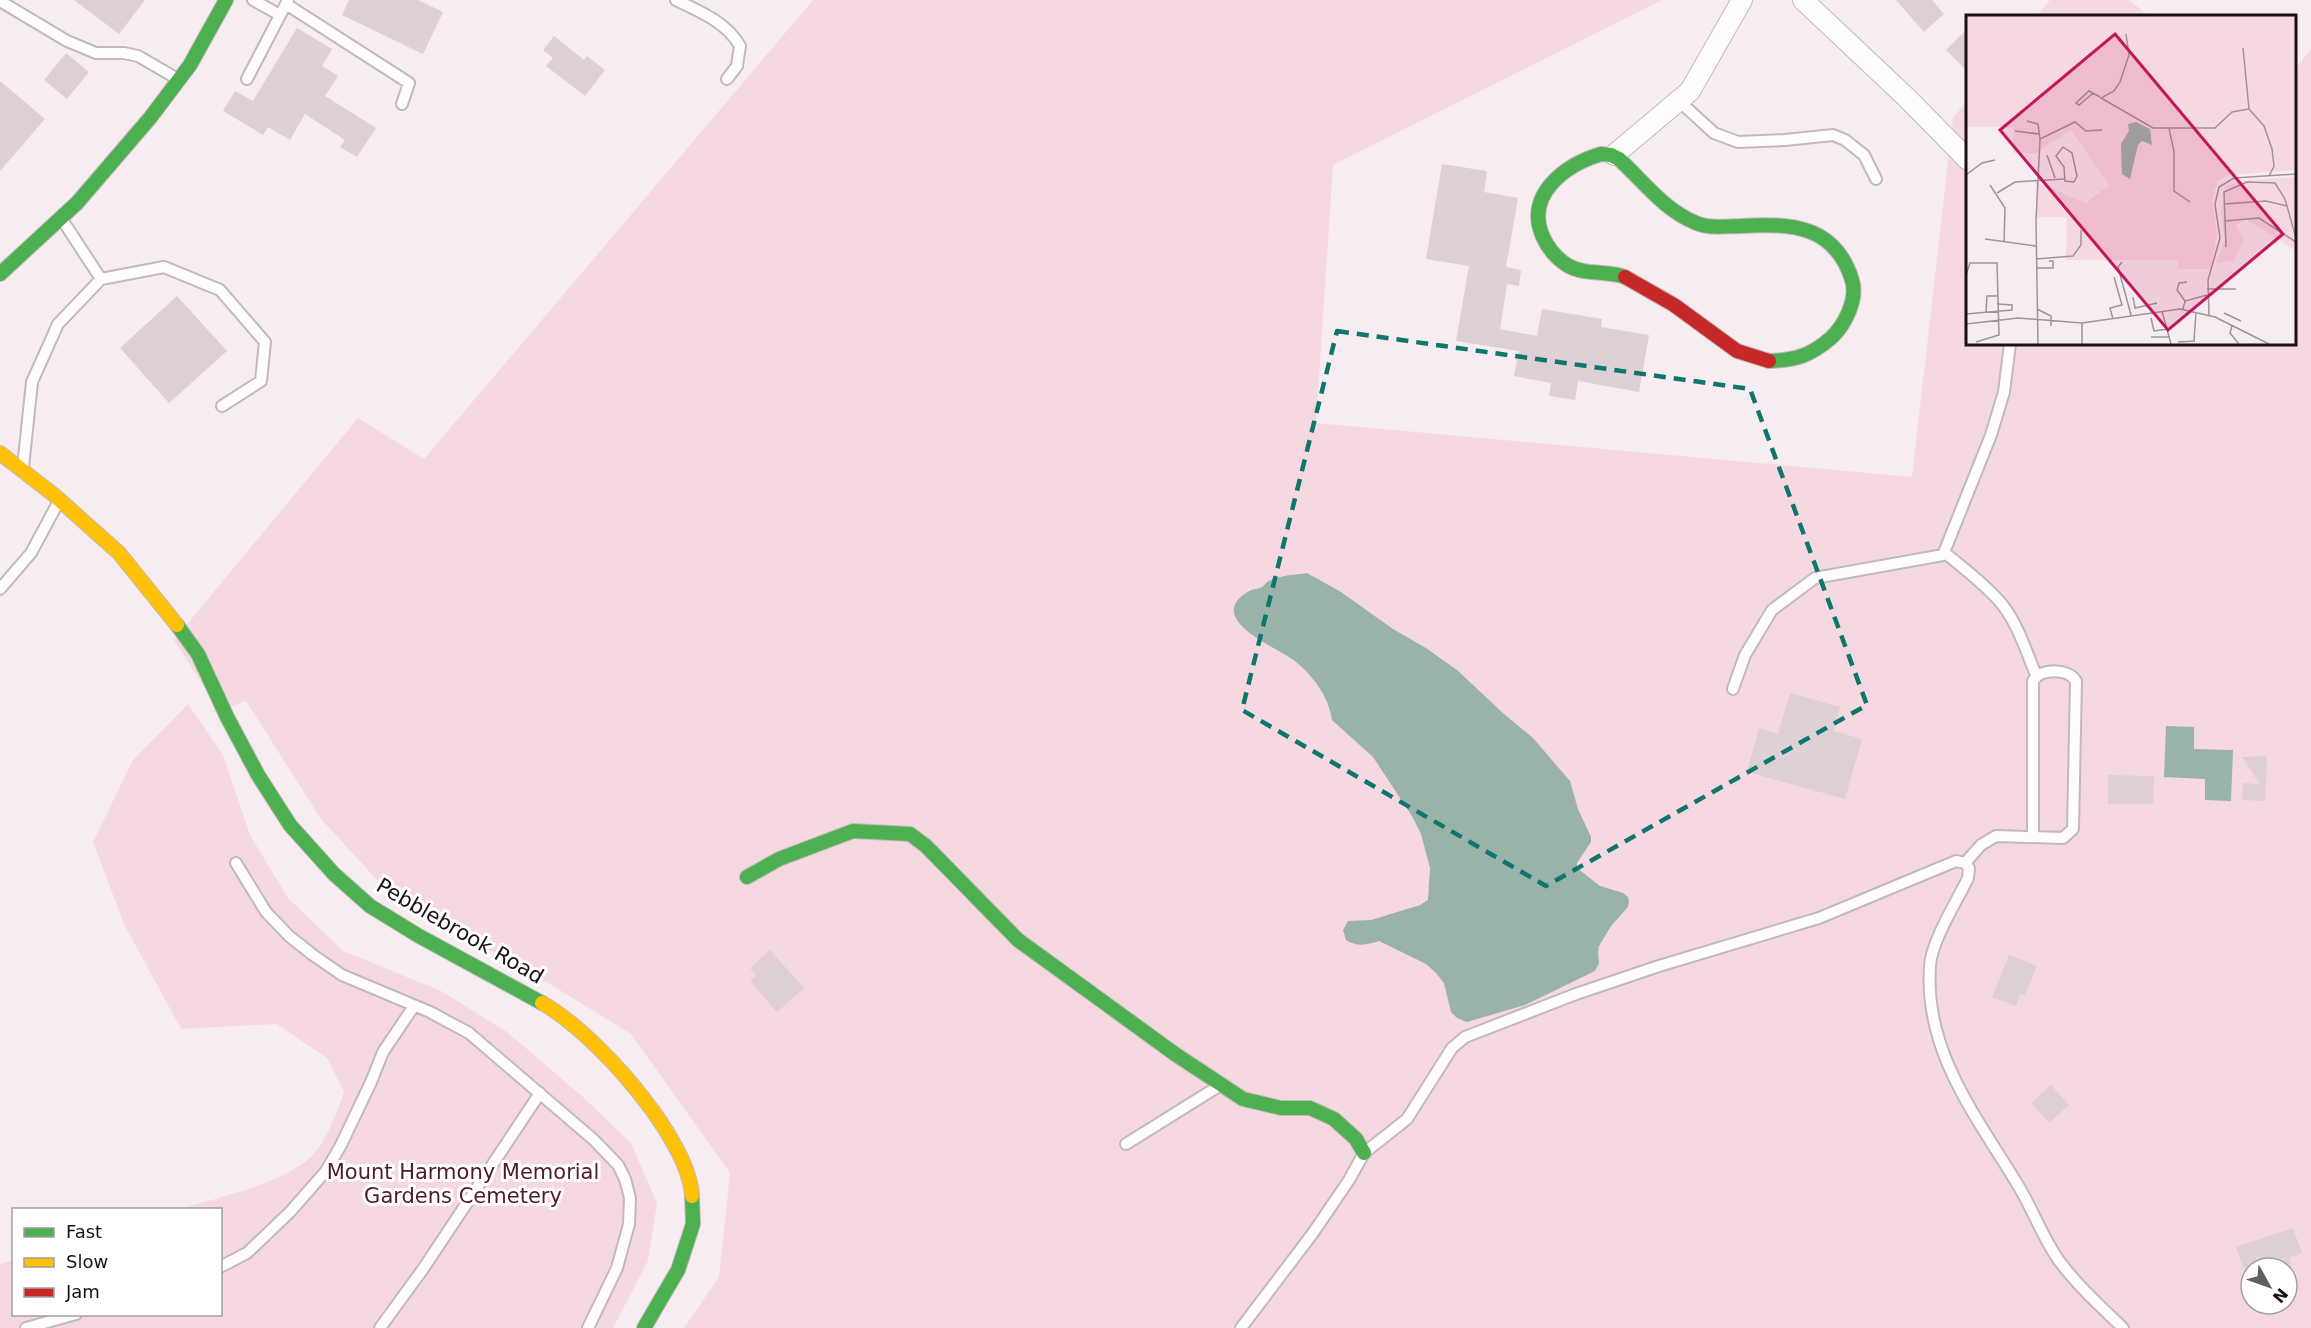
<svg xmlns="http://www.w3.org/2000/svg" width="2311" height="1328" viewBox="0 0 2311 1328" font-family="'DejaVu Sans',sans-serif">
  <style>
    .green { fill: #f6d9e0; fill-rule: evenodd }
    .water { fill: #99b3a8 }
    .building { fill: #ded0d4 }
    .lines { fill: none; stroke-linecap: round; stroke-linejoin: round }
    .lane-casing { stroke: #c3b9bb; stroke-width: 14 }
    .street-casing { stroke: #c3b9bb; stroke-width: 22 }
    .fast-casing { stroke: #c3b9bb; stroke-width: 16 }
    .slow-casing { stroke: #c3b9bb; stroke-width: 16 }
    .jam-casing { stroke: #c3b9bb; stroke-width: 16 }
    .lane { stroke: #fefcfd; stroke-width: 10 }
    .street { stroke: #fefcfd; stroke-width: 20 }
    .fast { stroke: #4caf50; stroke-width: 14 }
    .slow { stroke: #ffc107; stroke-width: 14 }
    .jam { stroke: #c62828; stroke-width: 14 }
    .marked { fill: none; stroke: #0f766e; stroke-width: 4.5; stroke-dasharray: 12 8; stroke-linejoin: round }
    .labels { text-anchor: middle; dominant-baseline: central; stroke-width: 6; stroke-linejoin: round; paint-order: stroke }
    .street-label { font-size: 21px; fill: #1a0f12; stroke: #fff }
    .park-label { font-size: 21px; fill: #501a2c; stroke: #fff }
    .inset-road { fill: none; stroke: #9f9497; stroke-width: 1.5 }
    .view { fill: #c2185b; fill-opacity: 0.15; stroke: #c2185b; stroke-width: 3 }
    .inset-edge { fill: none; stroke: #1a0f12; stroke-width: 3 }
  </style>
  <rect width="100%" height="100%" fill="#f7ecef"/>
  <path class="green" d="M813,0H1662L1333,165L1316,423L1912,477L1953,118L1967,101L1968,344H2294L2295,69L2311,49V1328H684L719,1277L730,1173L631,1034L548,983L392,896L321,819L246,701L220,711L174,640L358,418L424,459ZM2251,1268H2287V1304H2251Z
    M2050,0H2129L2149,16H2037Z
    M188,704L223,755L250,835L288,898L343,951L441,991L507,1032L584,1098L631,1143L657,1203L648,1261L613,1328H0V1264L13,1260L14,1314H220V1210L179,1209C220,1197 278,1185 311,1157C325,1144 338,1110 344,1092L327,1058L277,1024L181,1029L124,924L93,842L133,760Z"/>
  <path class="water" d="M1307,573L1341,592L1393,629L1426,648L1457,670L1503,713L1533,738L1570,781L1578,809L1591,837V842L1577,863V868L1600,886L1623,893L1628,897L1629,902L1628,907L1611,926L1599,946L1598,954L1599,963L1595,971L1525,1005L1467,1022L1457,1018L1451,1012L1444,983L1436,973L1426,964L1379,941C1367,945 1357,947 1346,940L1343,930L1348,921L1371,920L1420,905L1428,900L1430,868L1421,834L1412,816L1373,757L1332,720C1329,696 1311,673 1292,659C1274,646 1201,617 1251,590C1254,589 1257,589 1260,588C1263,587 1265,584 1267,582C1280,575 1293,575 1307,573Z
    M2166,726L2194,727V749L2233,750L2231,801L2205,800V779L2164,777Z"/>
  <path class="building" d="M74,0H145L119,34Z
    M349,0H418L443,12L423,54L342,15Z
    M1896,0H1932L1944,14L1924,32Z
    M297,28L332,49L322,66L338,76L325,96L376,128L357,157L340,147L345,140L305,114L290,140L268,127L263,135L223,111L235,91L253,101Z
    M1968,28V72L1946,50Z
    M554,36L584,60L587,56L605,70L585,96L546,66L553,58L543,50Z
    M66,53L89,72L67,99L44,80Z
    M0,81L45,119L0,171Z
    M1442,164L1487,171L1484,192L1518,198L1506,267L1521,270L1519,286L1507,284L1500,329L1537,336L1542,309L1602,319L1601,327L1649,335L1639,392L1578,381L1575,400L1549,396L1551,383L1514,376L1519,351L1456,341L1469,266L1426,259Z
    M177,296L227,351L169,403L120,348Z
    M1790,693L1840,707L1834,731L1862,739L1845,799L1747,772L1759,728L1778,734Z
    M2267,756L2265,801L2242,800L2243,783L2260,784L2242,757Z
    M2108,775L2154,776L2153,804H2108Z
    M770,950L804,988L777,1012L750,981L756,976L750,968Z
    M2009,955L2037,966L2025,996L2020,994L2016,1006L1992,997Z
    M2051,1085L2069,1105L2049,1123L2031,1103Z
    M2293,1228L2302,1253L2289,1258L2292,1268H2243L2236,1247Z"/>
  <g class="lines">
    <defs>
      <path id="lane" d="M253,0L280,15
        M676,0C701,12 726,22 740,46L737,66L727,79
        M0,1L67,41L96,53H124L138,56L176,78
        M286,4L409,83L402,104
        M247,79L288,0
        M1679,101L1714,133L1738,142L1785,140L1833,135L1845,140L1864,155L1876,179
        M101,279L164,267L220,290L265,342L261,381L222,406
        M23,467L32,382L58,324L101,279L63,221
        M1944,552C1963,568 1985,584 2001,603C2018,624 2026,651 2036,675
        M0,589L31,553L59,501
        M1733,689L1745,655L1772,610L1815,578L1943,555L1991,435L2004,392L2010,344
        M236,863L266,912L289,936L313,955L342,975L430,1012L469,1033L594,1140L618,1165L625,1179L630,1198L629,1224L617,1268L588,1328
        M1965,863L1981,845L1996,836L2063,838L2073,829L2076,681C2068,668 2040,668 2033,681V837
        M1126,1144L1219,1086
        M220,1267L247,1253L290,1212L326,1171L341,1145L371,1082L383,1052L414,1006
        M26,1328L76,1314
        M380,1328L423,1269L540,1093
        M1241,1328L1313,1233L1349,1180L1364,1153L1407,1119L1452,1048L1465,1037L1576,994L1659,966L1819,918L1956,861L1965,863L1969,868L1968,878C1957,901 1931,942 1930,966C1924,1050 1974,1113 2016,1182C2032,1207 2043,1239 2060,1262C2078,1286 2101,1307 2123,1328"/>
      <path id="street" d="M1803,0L1907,98L1968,160
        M1614,155L1690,91L1742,0"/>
      <path id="fast" d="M1601,154L1611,155L1619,159C1644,182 1663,209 1696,223C1710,229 1726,226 1741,226C1791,223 1835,225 1852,280C1858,299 1845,325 1831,338C1810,356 1796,360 1769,361
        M1601,154C1565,165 1524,195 1543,237C1548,248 1556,258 1567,265C1585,276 1606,270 1625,277
        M0,274L77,203L150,118L190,65L226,0
        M177,625L198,654L227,717L258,775L290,825L334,874L370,906L419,936L542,1003
        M747,877L779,859L853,831L910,834L926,846L1018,940L1175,1054L1243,1099L1281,1108H1310L1334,1119L1356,1139L1364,1153
        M644,1328L678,1270L693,1224L692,1196"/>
      <path id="slow" d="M0,453L54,495L119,553L177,625
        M542,1003C593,1031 689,1137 692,1196"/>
      <path id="jam" d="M1625,277L1674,305L1737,351L1769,361"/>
    </defs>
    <use href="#lane" class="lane-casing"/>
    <use href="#street" class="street-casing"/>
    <use href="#fast" class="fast-casing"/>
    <use href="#slow" class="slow-casing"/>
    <use href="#jam" class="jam-casing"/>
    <use href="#lane" class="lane"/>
    <use href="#street" class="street"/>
    <use href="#fast" class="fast"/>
    <use href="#slow" class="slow"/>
    <use href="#jam" class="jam"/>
  </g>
  <path class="marked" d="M1337,331L1750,389L1867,705L1546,886L1242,710Z"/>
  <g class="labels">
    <g class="street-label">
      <text transform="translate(460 931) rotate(30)">Pebblebrook Road</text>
    </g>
    <g class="park-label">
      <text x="463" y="1172">Mount Harmony Memorial<tspan x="463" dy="24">Gardens Cemetery</tspan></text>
    </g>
  </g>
  <g transform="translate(1966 15)">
    <rect width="330" height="330" fill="#f7ecef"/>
    <path d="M0,1H330V155L261,160L251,167L246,186L251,216L245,254H212L211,245H100L101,202H70V167L120,188L143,170L105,115L70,138H47V112H0ZM329,162L330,236L280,204L270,210L278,225L268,246L250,248L259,225L255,197L259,171L278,165Z" fill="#f6d9e0"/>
    <path d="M170,107L184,114L186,130L176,126L172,130L164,164L156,159L155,129L163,116L162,109Z" fill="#99b3a8"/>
    <path class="inset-road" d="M160,19L163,40L154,67L148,76L135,83L187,113H249L266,97L283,94M277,33L283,94M127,78L113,90L110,88L123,76L134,82M283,94L298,111L306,134L308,151L303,161M61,106L72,109L74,124L70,206L72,329M203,113L208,137V176L224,187M49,116L73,119M74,124L109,107L120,116L136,115M97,132L106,138L111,161L108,167L99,166L98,152L90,141ZM81,140L89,163M0,160L16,148L29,145M24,170L39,193L38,228M31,178L49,167L98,164M258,189L300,186L321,191M259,206L293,203L330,227M19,224L70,231M260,232L258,177L281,167L309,168L319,184L330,223M70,244L107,241L115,230V215M156,247L152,252L165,300M70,253H87V246H83M0,260L4,248H31L33,320L10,327M241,274H270M167,282L169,293L191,288M219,286L211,275L213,268L221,267M71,294L85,301V311M217,294L219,286L241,280M196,296L205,329M20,297L21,281H31M258,298L275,306M0,299L46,295V290L31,289M243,300L242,265L254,223L249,189L253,172L268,163L330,159M185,303L188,316L202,314M147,304L144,293L156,290L148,262M0,309L52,303L116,308L214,294L249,302L303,329M266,311L264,318L273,329M185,322H203M212,327L228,326L230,297M116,329V308"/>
    <path class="view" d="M149,19L317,219L202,315L34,115Z"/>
    <rect width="330" height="330" class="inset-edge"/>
  </g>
  <rect x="12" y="1208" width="210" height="108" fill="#ffffff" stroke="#a39fa0" stroke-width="1.5"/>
  <rect x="24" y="1228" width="30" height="9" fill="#4caf50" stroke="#a39fa0" stroke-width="1.5"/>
  <text x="66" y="1238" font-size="18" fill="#1a0f12">Fast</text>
  <rect x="24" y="1258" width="30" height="9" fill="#ffc107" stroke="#a39fa0" stroke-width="1.5"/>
  <text x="66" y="1268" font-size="18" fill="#1a0f12">Slow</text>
  <rect x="24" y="1288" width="30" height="9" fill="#c62828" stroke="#a39fa0" stroke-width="1.5"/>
  <text x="66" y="1298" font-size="18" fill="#1a0f12">Jam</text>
  <g transform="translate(2269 1286) rotate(130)"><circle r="28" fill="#ffffff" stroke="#a39fa0" stroke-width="1.5"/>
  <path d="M0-4.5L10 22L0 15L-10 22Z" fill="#675c5f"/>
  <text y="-9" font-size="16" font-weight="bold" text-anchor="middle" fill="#1a0f12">N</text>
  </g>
</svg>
